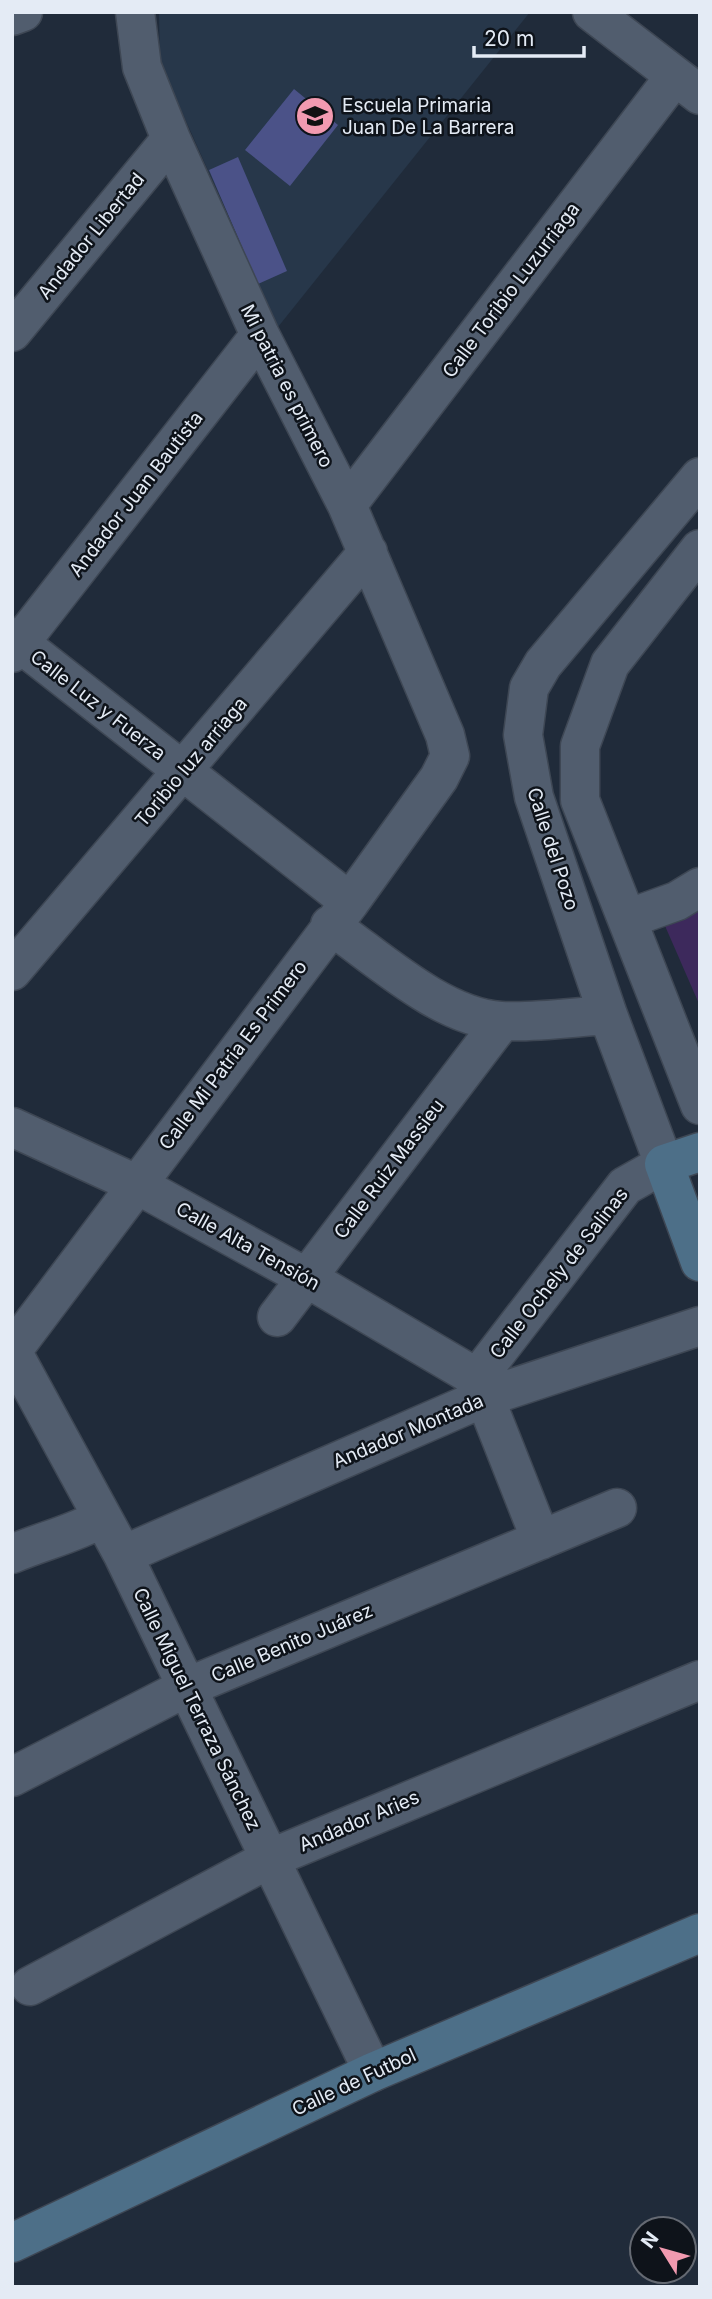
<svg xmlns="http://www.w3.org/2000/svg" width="712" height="2299" viewBox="0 0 712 2299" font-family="Inter,sans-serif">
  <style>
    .built { fill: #27374a }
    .green { fill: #3d295c }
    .building { fill: #4b5288 }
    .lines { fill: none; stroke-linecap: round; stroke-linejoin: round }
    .street-casing { stroke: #3e4754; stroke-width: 41 }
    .secondary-casing { stroke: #3e4754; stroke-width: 41 }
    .street { stroke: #515d6e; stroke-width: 38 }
    .secondary { stroke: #4d6f88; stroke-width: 38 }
    .labels { text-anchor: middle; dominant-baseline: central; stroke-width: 5; stroke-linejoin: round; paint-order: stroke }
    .poi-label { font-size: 19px; fill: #e4ebf5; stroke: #0e131a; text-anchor: start }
    .street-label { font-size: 19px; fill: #e4ebf5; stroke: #0e131a }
  </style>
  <rect width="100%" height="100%" fill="#202b3a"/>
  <path class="built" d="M159,12H530L278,327L160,63Z"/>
  <path class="green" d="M700,904V1006L662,919Z"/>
  <path class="building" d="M294,89L338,125L290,186L245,150Z
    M238,157L287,271L258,284L209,170Z"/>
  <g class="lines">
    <defs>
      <path id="street" d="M592,12L700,95
        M12,16L23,12
        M12,332L171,139
        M347,505L675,76
        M700,549L610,664L580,746V800L700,1105
        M12,637L350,902
        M12,653L260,335
        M627,919L677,901L700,887
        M330,925C379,959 441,1017 501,1021C536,1023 574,1017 608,1015
        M12,971L368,552
        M12,1127L136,1184L307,1278L477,1378
        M277,1317L502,1021
        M12,1351L350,902L439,778L450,756L445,735L347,505L260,335L171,139L142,67L135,12
        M12,1351L123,1555L373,2072
        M541,1540L477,1378L625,1186L664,1164L608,1015L534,797L523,735L529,688L543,664L700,477
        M12,1554C42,1541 74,1534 102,1518
        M123,1555L483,1398L700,1326
        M12,1777L185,1688L617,1508
        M30,1986L269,1859L700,1680"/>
      <path id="secondary" d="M700,1152L664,1164L700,1262
        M12,2243L373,2072L700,1933"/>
    </defs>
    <use href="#street" class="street-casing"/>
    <use href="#secondary" class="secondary-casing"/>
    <use href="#street" class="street"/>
    <use href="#secondary" class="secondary"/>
  </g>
  <defs>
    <symbol id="school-disc" viewBox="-11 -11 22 22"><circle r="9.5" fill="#f29ab0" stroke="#0e131a"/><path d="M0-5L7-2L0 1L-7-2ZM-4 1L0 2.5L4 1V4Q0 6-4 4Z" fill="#111"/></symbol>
  </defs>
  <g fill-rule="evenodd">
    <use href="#school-disc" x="293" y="94" width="44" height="44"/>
  </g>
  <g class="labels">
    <g class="poi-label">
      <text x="342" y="105">Escuela Primaria<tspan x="342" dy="22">Juan De La Barrera</tspan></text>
    </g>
    <g class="street-label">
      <text transform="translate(91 236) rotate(-51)">Andador Libertad</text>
      <text transform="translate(511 290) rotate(-53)">Calle Toribio Luzurriaga</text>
      <text transform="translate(287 386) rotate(63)">Mi patria es primero</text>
      <text transform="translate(136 494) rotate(-52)">Andador Juan Bautista</text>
      <text transform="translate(98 705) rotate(38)">Calle Luz y Fuerza</text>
      <text transform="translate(191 762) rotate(-50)">Toribio luz arriaga</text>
      <text transform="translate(553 849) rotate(72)">Calle del Pozo</text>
      <text transform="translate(233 1055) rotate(-53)">Calle Mi Patria Es Primero</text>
      <text transform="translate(389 1169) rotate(-53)">Calle Ruiz Massieu</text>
      <text transform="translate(248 1246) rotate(29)">Calle Alta Tensión</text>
      <text transform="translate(559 1273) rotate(-52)">Calle Ochely de Salinas</text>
      <text transform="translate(408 1431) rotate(-23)">Andador Montada</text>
      <text transform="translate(292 1643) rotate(-23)">Calle Benito Juárez</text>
      <text transform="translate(197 1709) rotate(64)">Calle Miguel Terraza Sánchez</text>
      <text transform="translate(359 1821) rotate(-23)">Andador Aries</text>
      <text transform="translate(354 2082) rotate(-25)">Calle de Futbol</text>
    </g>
  </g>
  <rect width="712" height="2299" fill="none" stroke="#e4ebf5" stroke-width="28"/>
  <g transform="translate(663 2250) rotate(307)"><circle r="33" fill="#0e131a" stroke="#646972" stroke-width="2"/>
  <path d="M0-5L12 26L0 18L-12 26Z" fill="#f29ab0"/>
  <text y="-10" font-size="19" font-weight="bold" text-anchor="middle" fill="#e4ebf5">N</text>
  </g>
  <path d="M474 46v10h110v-10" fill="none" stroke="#e4ebf5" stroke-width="3.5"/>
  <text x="484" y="46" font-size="21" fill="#e4ebf5" stroke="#0e131a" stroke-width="5" paint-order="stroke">20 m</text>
</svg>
